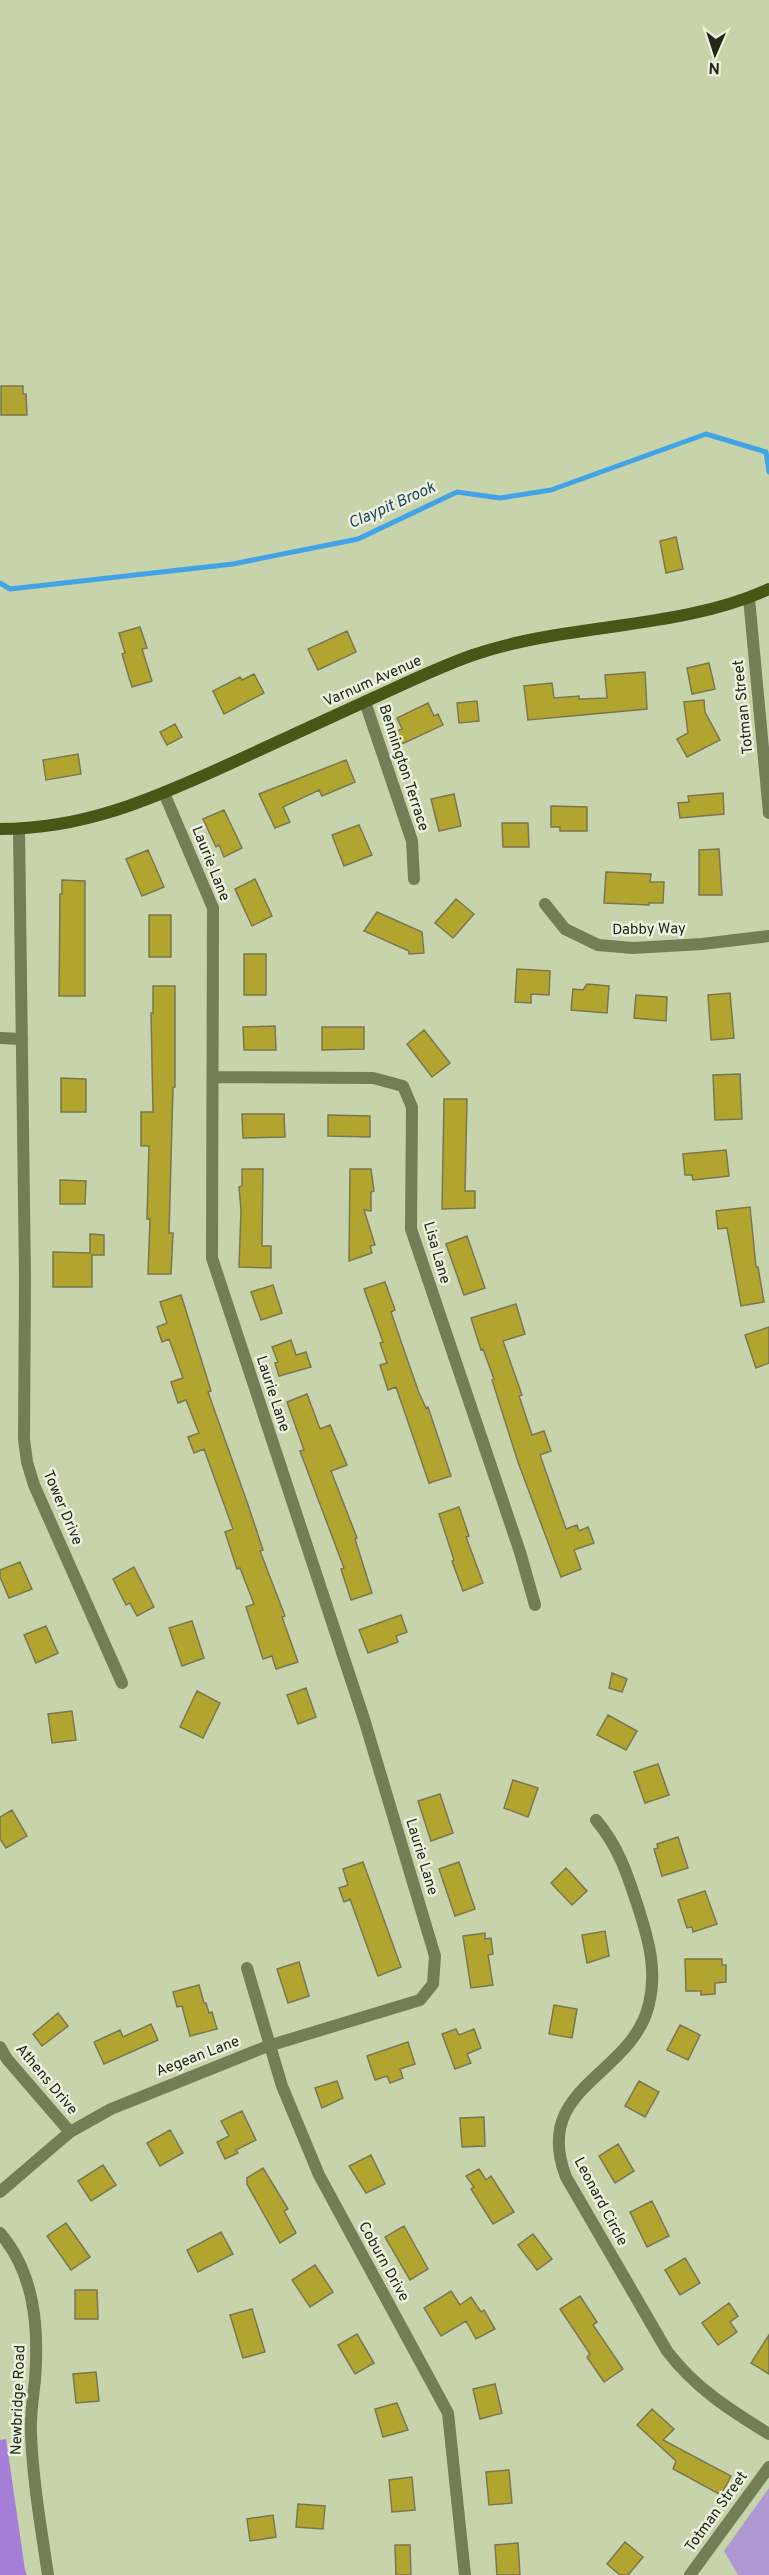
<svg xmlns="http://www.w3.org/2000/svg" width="769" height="2575" viewBox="0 0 769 2575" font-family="Overpass,sans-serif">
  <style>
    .green { fill: #af98d1 }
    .forest { fill: #a47ed7 }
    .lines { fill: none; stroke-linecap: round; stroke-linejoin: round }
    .stream { stroke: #42a3e6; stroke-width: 5 }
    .building { fill: #b2a52f; stroke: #7b7750; stroke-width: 1.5 }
    .minor { stroke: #717e56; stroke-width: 12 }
    .secondary { stroke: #465716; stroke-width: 12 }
    .labels { text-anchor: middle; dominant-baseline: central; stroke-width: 5; stroke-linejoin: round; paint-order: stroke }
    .street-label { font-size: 15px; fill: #232819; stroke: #eaf1dc }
    .water-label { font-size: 16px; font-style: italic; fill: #1e4561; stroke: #eaf1dc }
  </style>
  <rect width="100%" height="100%" fill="#c6d3ab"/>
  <path class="green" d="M769,2488V2575H738L724,2551Z"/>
  <path class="forest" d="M6,2439L25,2570L27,2575H0V2440Z"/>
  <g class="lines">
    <path class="stream" d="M0,583L10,589L233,564L358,539L457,492L500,498L551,490L706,434L766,452L769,472"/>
  </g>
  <path class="building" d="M1,386H23V394H26L27,415H1Z
    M676,537L683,569L666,573L660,541Z
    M140,627L147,648L142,649L152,681L132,687L122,654L125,653L119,633Z
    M347,631L356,652L318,670L308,649Z
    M709,663L715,689L692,694L687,668Z
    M645,672L647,709L528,720L524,686L552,683L554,698L579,696V699L607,698L605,675Z
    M254,674L264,693L224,714L213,691L240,677L242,680Z
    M704,700L705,712L720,740L687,757L677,739L688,733L684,702Z
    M477,701L479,721L459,723L457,703Z
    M428,703L434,716L438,714L443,725L402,744L397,731L402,729L397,718Z
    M175,724L182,737L167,745L160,732Z
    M78,754L81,774L46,780L43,760Z
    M346,760L355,782L322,796L319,790L283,807L290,822L275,828L259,794Z
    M723,793L724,814L680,818L678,803L689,802L688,796Z
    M454,794L461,826L439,831L431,799Z
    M551,806L587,807V831H560V827H551Z
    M224,810L242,848L224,857L219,845L216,847L203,819Z
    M502,823H528L529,847H503Z
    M359,825L372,855L344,866L332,835Z
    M719,849L722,895H699V850Z
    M148,850L164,887L142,896L126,859Z
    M606,872L651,874L650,882H664L663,903H649V905L604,903Z
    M255,879L272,916L252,926L235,889Z
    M62,880L85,881V996H59L60,894H62Z
    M456,899L474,914L453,938L435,923Z
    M377,912L422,932L424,953L409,954V951L364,931Z
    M149,915H171V957H149Z
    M244,954H266V995H244Z
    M517,969L550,971L549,995L531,994V1003L515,1002Z
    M587,984L609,986L607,1013L571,1010L573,989L583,990Z
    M153,986H175V1087H173L169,1233H173L171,1274H148L150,1219H147L149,1146H141V1112H153L151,1013H153Z
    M730,993L734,1038L711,1040L708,995Z
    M636,995L667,997L666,1021L634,1018Z
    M275,1026L276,1050H244L243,1027Z
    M322,1027H364V1049L322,1050Z
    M424,1030L450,1063L432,1077L407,1044Z
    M740,1074L742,1119L715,1120L713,1075Z
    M61,1078L86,1079V1112H61Z
    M444,1099H467L465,1191H475V1208L442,1209Z
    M242,1114H284L285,1137L243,1138Z
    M328,1115L370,1116V1137L328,1136Z
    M726,1150L729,1176L693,1180L692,1175H685L683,1154Z
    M242,1169H263L262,1246H271V1268L239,1267L241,1210L239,1187L242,1186Z
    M350,1169H371L374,1191L371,1192V1211L364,1210L375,1245L370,1246L372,1253L349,1261Z
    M60,1180L86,1181L85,1204H60Z
    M750,1207L756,1267H758L764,1302L741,1306L727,1228L718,1229L716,1211Z
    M90,1234L104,1235V1255H92V1287H53V1252L90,1253Z
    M467,1236L485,1288L464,1295L446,1244Z
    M385,1282L395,1310L391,1312L405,1353L419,1393L426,1408L428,1407L451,1476L429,1483L396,1387L388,1390L380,1365L387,1363L380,1343L383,1342L364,1289Z
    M273,1285L282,1313L261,1320L251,1292Z
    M181,1295L211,1391L208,1392L247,1502L263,1550L260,1551L285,1616L282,1617L298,1662L276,1669L272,1656L263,1659L246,1607L254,1604L240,1568L237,1569L225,1532L233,1529L204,1449L194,1453L188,1437L199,1433L186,1400L178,1403L171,1382L183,1378L169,1339L162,1342L157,1327L167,1323L160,1302Z
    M516,1304L525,1334L503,1341L522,1395L519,1396L532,1435L544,1431L551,1451L540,1455L566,1529L577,1525L579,1531L588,1527L594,1543L574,1550L581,1569L561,1577L518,1462L492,1380L494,1379L483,1349L481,1350L471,1318Z
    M769,1327V1363L756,1368L745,1335Z
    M291,1340L296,1355L306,1352L311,1367L279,1376L275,1363L278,1362L272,1347Z
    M307,1394L320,1429L330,1425L347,1465L331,1471L357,1538L355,1539L372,1593L351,1600L341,1569L344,1568L300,1451L304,1450L287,1402Z
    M459,1507L469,1536L466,1537L483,1583L463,1591L452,1561L454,1560L439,1514Z
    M20,1562L32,1589L9,1598L0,1577V1570Z
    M134,1567L154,1607L137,1616L130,1603L126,1605L113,1579Z
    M401,1615L407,1632L396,1636L398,1642L368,1653L359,1630Z
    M192,1621L204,1658L182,1666L169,1628Z
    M46,1626L58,1653L36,1663L24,1635Z
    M612,1673L627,1679L622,1692L609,1688Z
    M306,1688L316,1717L298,1724L287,1695Z
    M197,1691L220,1703L203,1738L180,1727Z
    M72,1711L76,1740L52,1743L48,1714Z
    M608,1715L637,1731L626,1750L597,1735Z
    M658,1764L669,1795L645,1803L634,1772Z
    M513,1780L538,1788L528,1817L504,1808Z
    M440,1794L453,1833L431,1841L418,1801Z
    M12,1810L27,1836L6,1848L0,1839V1817Z
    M678,1837L688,1868L662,1876L654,1849L658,1848L657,1844Z
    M363,1862L401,1967L378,1976L350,1899L344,1902L339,1888L348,1885L343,1869Z
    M459,1862L475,1909L455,1916L439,1869Z
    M566,1868L587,1891L572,1905L551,1883Z
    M705,1891L717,1924L693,1932L692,1927L687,1928L678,1900Z
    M605,1931L609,1956L587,1963L582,1935Z
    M485,1933V1939L491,1938L493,1954L488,1955L493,1985L471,1988L463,1936Z
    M685,1959H722V1965H726V1982L715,1983V1994L701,1995V1991H686Z
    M299,1962L309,1996L288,2003L277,1969Z
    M199,1985L204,2003H206L209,2013L212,2012L217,2029L190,2036L182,2006L177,2007L173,1992Z
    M554,2005L577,2009L572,2038L549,2034Z
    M58,2013L68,2026L42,2046L33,2034Z
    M151,2024L158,2040L104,2064L94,2042L120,2030L123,2037Z
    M680,2025L700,2035L688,2060L667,2050Z
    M456,2029L459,2035L474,2029L481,2048L467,2054L471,2063L455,2069L442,2034Z
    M408,2042L415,2064L400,2069L403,2078L390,2083L387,2076L375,2080L367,2056Z
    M337,2081L343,2098L322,2108L315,2088Z
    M639,2081L659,2092L645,2117L625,2106Z
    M242,2111L256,2140L236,2150L238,2153L225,2159L217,2142L229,2136L221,2121Z
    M484,2117L485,2146L462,2147L460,2118Z
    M170,2130L183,2153L160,2166L147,2143Z
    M618,2144L634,2171L615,2183L599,2156Z
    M371,2155L385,2184L366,2193L349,2166Z
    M103,2165L116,2185L91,2201L78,2181Z
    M263,2168L288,2209L284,2211L296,2233L280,2243L247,2184V2178Z
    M479,2169L486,2180L491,2176L514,2212L493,2224L471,2189L474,2187L466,2176Z
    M652,2201L669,2236L647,2247L630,2212Z
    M66,2223L90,2257L71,2270L47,2236Z
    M404,2226L428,2269L410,2280L385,2237Z
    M221,2232L233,2254L198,2272L187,2250Z
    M533,2234L552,2259L537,2270L518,2245Z
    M685,2258L700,2283L680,2295L665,2270Z
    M315,2265L333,2292L310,2307L292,2280Z
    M75,2290H97L98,2319H75Z
    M451,2291L460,2305L471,2297L481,2312L484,2310L495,2329L476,2339L466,2321L441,2336L424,2308Z
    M580,2296L597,2322L593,2325L623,2369L604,2382L587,2357L590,2354L560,2309Z
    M729,2303L738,2316L730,2322L737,2332L718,2345L702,2323Z
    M252,2309L265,2352L243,2358L230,2315Z
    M357,2334L374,2363L355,2374L338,2345Z
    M769,2335V2374L751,2363Z
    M96,2372L99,2401L76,2403L73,2374Z
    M495,2384L502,2413L480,2419L473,2389Z
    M397,2403L408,2430L383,2437L375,2409Z
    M652,2409L674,2429L663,2440L731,2476L721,2495L673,2469L676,2461L637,2425Z
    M509,2470L512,2503L489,2505L486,2472Z
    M412,2477L415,2510L392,2512L389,2480Z
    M298,2504L325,2506L323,2529L296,2527Z
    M273,2515L276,2537L250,2541L247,2519Z
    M625,2542L643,2557L628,2575H620L607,2564Z
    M518,2543L520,2575H497L495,2545Z
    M395,2545H410L411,2575H396Z"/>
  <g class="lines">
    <path class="minor" d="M749,598L769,813
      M365,702L412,841L414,879
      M19,829L25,1278L24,1439L27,1462L34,1485L122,1683
      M545,904L565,929L598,945L633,948L702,944L769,936
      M0,1038L22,1039
      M213,1077L373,1078L403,1086L412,1107L411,1229L520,1552L535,1605
      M596,1820C619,1847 628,1876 639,1910C649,1941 657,1971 649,2004C632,2077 531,2086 566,2177L667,2351C695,2388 730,2410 769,2434
      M247,1968L282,2086L319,2175L448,2413L465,2575
      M0,2047L7,2059L70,2132
      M0,2192L70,2132L111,2109L268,2046L420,2000L433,1984L435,1956L364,1719L212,1258L213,908L164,793
      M0,2233C35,2274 39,2328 35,2380C33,2398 30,2416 31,2434C33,2482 41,2528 48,2575
      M690,2575L769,2467"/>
    <path class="secondary" d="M0,829C83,829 150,800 225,766C274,743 324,721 373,698C406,683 439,667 473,655C569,622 676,631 769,589"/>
  </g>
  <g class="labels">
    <g class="street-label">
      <text transform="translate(373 682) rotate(-24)">Varnum Avenue</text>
      <text transform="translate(744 707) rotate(-96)">Totman Street</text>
      <text transform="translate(403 768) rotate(72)">Bennington Terrace</text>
      <text transform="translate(210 864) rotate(68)">Laurie Lane</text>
      <text transform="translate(649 930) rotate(-1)">Dabby Way</text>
      <text transform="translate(436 1253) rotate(74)">Lisa Lane</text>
      <text transform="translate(272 1394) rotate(72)">Laurie Lane</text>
      <text transform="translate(62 1508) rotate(67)">Tower Drive</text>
      <text transform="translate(421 1857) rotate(73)">Laurie Lane</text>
      <text transform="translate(198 2057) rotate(-21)">Aegean Lane</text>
      <text transform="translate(46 2080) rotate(50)">Athens Drive</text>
      <text transform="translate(600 2202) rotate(62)">Leonard Circle</text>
      <text transform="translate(383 2262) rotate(61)">Coburn Drive</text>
      <text transform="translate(19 2400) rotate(-88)">Newbridge Road</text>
      <text transform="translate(717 2512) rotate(-54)">Totman Street</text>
    </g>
    <g class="water-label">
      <text transform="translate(392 506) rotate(-24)">Claypit Brook</text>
    </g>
  </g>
  <g transform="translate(715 54) rotate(183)" stroke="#eaf1dc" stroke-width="4.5" paint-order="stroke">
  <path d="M0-4.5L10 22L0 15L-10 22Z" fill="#232819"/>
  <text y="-9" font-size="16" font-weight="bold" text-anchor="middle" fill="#232819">N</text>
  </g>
</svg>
